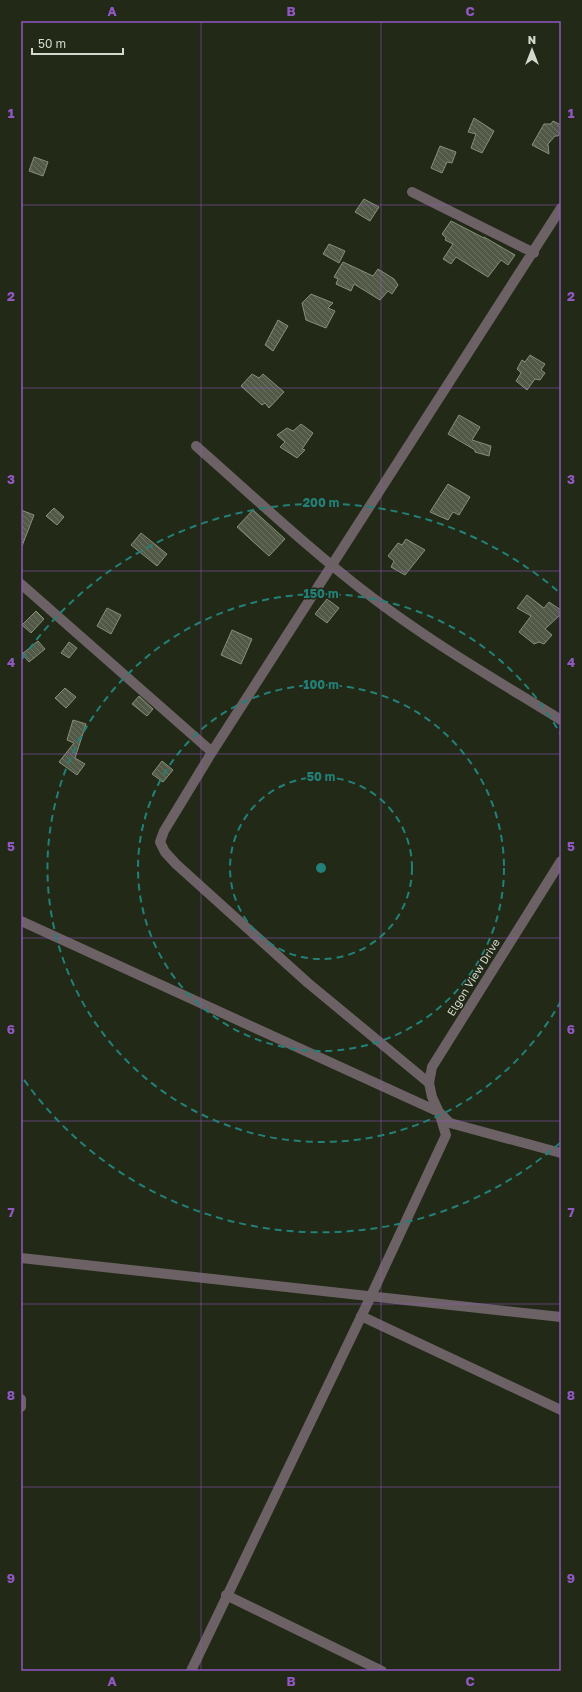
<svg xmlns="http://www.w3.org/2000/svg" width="582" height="1692" viewBox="0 0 582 1692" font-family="'Golos Text',sans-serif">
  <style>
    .building { fill: url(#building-back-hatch); stroke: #87907b }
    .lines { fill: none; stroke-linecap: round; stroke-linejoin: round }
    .street { stroke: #6c6164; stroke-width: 10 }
    .grid { fill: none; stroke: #9157c2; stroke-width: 1; stroke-opacity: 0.55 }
    .ring { fill: none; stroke: #238078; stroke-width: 2; stroke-dasharray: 7 5 }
    .labels { text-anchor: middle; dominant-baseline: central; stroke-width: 3; stroke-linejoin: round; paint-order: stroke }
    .street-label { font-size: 11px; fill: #d4d9cd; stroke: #222917 }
    .centre { fill: #238078; stroke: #222917; stroke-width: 2 }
    .ring-label { font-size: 12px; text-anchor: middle; font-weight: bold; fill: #238078; stroke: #222917; stroke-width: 3; stroke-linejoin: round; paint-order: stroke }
    .neatline { fill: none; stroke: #9157c2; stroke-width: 1.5 }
    .grid-label { font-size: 13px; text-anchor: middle; font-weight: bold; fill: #9157c2 }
  </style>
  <defs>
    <pattern id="building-back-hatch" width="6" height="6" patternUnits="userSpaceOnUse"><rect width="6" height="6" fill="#525a47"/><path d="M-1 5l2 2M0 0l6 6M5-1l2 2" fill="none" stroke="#6a7160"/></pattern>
  </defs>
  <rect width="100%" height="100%" fill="#222917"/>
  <path class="building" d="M474,118L494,131L482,153L471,148L476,134L468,132Z
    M553,121L561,125V131L558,136H555L548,144L549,154L532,145L544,124H551Z
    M440,146L456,152L452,163L447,162L442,173L431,168Z
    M34,157L48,162L43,176L29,171Z
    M364,199L379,207L370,221L355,212Z
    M451,221L484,238V237L515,255L508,265L501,260L488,277L456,257L451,264L443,259L453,244L445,240L446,238L442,234Z
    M329,244L345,251L339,263L323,254Z
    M343,262L373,276L378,269L394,279L398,285L392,294L388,291L380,300L354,284L351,291L336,284L338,279L334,277Z
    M311,294L333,303L328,308L335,311L326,328L306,320L302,303Z
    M278,320L288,326L273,351L265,345Z
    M530,355L545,364L541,370L545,373L540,380L535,379L527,390L516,381L521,373L517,369L522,360L525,362Z
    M252,374L259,378L263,374L284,392L269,408L265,403L262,405L241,386Z
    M459,415L480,427L472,440L491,446L489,456L475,452V450L448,434Z
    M301,424L313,433L302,449L305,450L297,458L280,447L285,442L277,435L287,428L293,431Z
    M448,484L470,497L459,515L453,512L448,520L430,512Z
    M54,508L64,517L57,525L46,516Z
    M21,510L34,515L22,546H21Z
    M253,510L285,539L269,556L237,527Z
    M141,533L167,554L157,566L131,545Z
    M406,539L425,550L405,575L391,567L394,561L388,556L398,543L402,545Z
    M527,595L544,608L549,602L561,610V614L545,629L552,635L544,644L539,642L534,644L519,632L531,616L517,608Z
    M327,599L339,608L327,623L315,614Z
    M107,608L121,615L111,634L97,626Z
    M36,611L44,619L31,633L22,625Z
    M232,630L252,639L241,664L221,655Z
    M38,641L45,649L29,662L22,654Z
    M69,642L77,648L69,658L61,653Z
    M65,688L76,697L66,708L55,698Z
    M139,696L153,709L147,716L132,704Z
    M73,720L86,724L75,758L85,764L77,775L59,762L74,743L67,740Z
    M162,761L173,770L163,782L152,774Z"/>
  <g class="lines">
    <path class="street" d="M412,192L534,253
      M196,446C254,497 311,551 373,598C432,643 498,681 561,720
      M21,584L212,752
      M21,921L439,1112L450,1123L561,1153
      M429,1083L308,983L176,864L165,852L160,842L164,831L212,752L561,208
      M21,1258L561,1317
      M361,1316L561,1410
      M21,1399V1407
      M226,1595L382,1671
      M191,1671L371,1296L446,1135L439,1112L432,1097L429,1083L432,1067L561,861"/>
  </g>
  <path class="grid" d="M201,21V1671M381,21V1671M21,205H561M21,388H561M21,571H561M21,754H561M21,938H561M21,1121H561M21,1304H561M21,1487H561"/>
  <g class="ring">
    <circle cx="321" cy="868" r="91"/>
    <circle cx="321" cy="868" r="183"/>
    <path d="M561 1001A274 274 0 1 1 561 735"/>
    <path d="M560 1143A365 365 0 0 1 22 1077M22 659A365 365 0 0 1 560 593"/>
  </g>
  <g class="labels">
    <g class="street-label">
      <text transform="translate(473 977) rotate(-58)">Elgon View Drive</text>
    </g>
  </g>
  <circle cx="321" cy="868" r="6" class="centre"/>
  <g class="ring-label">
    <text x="321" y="507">200 m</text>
    <text x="321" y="598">150 m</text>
    <text x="321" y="689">100 m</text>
    <text x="321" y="781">50 m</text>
  </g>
  <rect width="582" height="1692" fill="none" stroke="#222917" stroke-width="44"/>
  <g transform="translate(532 50)" stroke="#222917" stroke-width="3" paint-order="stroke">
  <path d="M0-3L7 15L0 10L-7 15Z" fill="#d4d9cd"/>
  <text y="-6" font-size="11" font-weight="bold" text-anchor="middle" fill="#d4d9cd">N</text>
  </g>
  <path d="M32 48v6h91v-6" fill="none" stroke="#d4d9cd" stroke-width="2"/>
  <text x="38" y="48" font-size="12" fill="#d4d9cd" stroke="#222917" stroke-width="3" paint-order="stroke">50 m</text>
  <rect x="22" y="22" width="538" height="1648" class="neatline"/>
  <g class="grid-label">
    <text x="112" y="16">A</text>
    <text x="291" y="16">B</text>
    <text x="470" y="16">C</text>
    <text x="11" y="118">1</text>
    <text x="571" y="118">1</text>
    <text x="11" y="301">2</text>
    <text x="571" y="301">2</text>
    <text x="11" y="484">3</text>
    <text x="571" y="484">3</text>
    <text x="11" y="667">4</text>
    <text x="571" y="667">4</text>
    <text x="11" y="851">5</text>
    <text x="571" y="851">5</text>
    <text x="11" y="1034">6</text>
    <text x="571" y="1034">6</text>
    <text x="11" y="1217">7</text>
    <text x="571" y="1217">7</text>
    <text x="11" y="1400">8</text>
    <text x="571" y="1400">8</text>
    <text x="11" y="1583">9</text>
    <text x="571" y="1583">9</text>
    <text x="112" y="1686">A</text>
    <text x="291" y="1686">B</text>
    <text x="470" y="1686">C</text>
  </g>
</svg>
